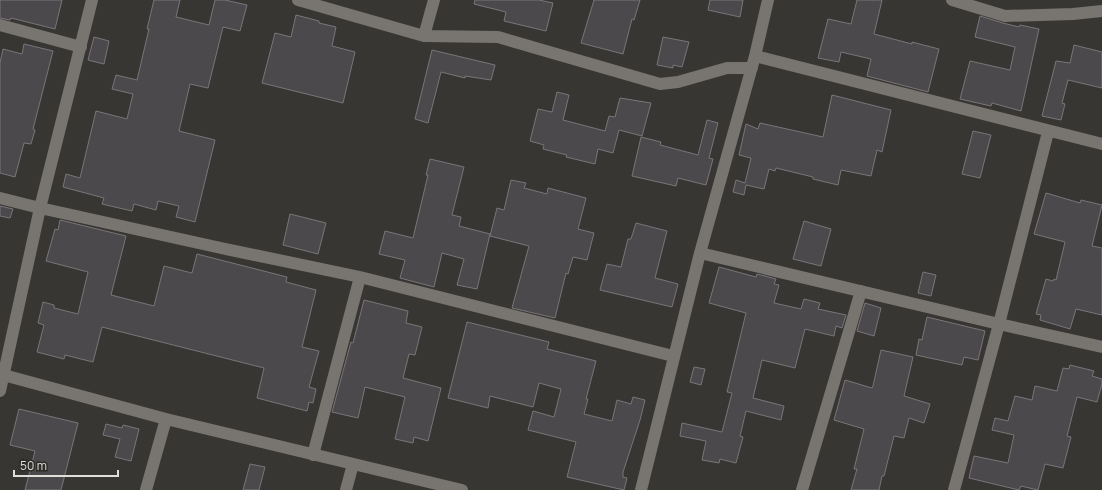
<svg xmlns="http://www.w3.org/2000/svg" width="1102" height="490" viewBox="0 0 1102 490" font-family="Manrope,sans-serif">
  <style>
    .building { fill: #4c494d; stroke: #79767a }
    .lines { fill: none; stroke-linecap: round; stroke-linejoin: round }
    .street { stroke: #787571; stroke-width: 12 }
  </style>
  <rect width="100%" height="100%" fill="#383632"/>
  <path class="building" d="M0,0H62L55,29L11,18L10,20L0,18Z
    M154,0H180L176,17L209,25L215,0H225L247,5L240,31L223,27L208,88L190,84L179,131L215,140L195,222L176,217L179,206L158,201L156,210L134,204L132,211L102,204L104,198L63,187L66,174L80,178L96,111L127,119L133,94L112,89L116,75L137,80L149,29H147Z
    M475,0H539L553,3L546,31L504,21L506,12L474,4Z
    M594,0H640L634,20L632,19L623,54L581,43Z
    M710,0H743L740,17L708,10Z
    M857,0H882L874,34L912,44V42L939,49L928,92L867,76L871,59L841,52L839,62L818,58L828,19L851,24Z
    M296,15L319,21V23L336,27L332,46L355,52L343,103L262,83L275,33L291,37Z
    M980,16L1003,23L1019,27L1020,25L1039,29L1021,111L992,103L991,106L960,99L970,61L1010,70L1015,47L975,37Z
    M94,37L109,41L104,64L88,60Z
    M663,37L689,42L682,67L673,65V68L657,65Z
    M24,44L53,51L33,129L35,130L31,144L24,143L15,177L0,173V63L3,49L22,54Z
    M1074,45L1102,52V88L1068,80L1062,103L1065,104L1061,120L1042,116L1056,61L1070,63Z
    M432,50L495,65L491,80L465,76V78L441,72L428,123L415,119Z
    M557,92L569,95L563,120L605,131L609,116L615,117L620,98L651,103L642,136L619,130L613,153L598,149L595,164L566,157L567,155L543,149L544,145L530,141L538,109L552,112Z
    M832,95L891,110L882,152L877,150L871,176L841,170L838,185L813,179V177L776,168L775,171L769,169L764,189L746,185L744,195L733,192L736,180L745,183L751,158L739,155L746,124L758,129L760,123L823,137Z
    M707,120L718,123L709,158L713,159L706,185L678,178L676,186L632,176L641,137L661,142L660,145L698,155Z
    M973,131L991,135L980,178L962,174Z
    M430,159L464,167L452,215L461,217L459,226L490,234L477,289L457,285L464,259L442,253L434,287L400,278L405,260L379,254L385,231L413,238L428,175H426Z
    M511,180L526,183L524,188L547,194L548,188L586,198L578,229L594,233L587,260L573,257L568,274L566,273L555,318L512,308L529,246L490,236L497,208L504,210Z
    M1046,193L1080,203L1081,200L1102,205L1092,246L1102,248V315L1076,309L1070,329L1040,320L1041,315L1036,314L1046,279L1053,281L1054,279L1056,280L1065,242L1034,234Z
    M0,206L13,209L10,218L0,216Z
    M290,214L326,223L318,254L283,245Z
    M60,220L126,236L111,295L154,306L164,266L192,273L197,254L287,277L286,282L316,290L302,347L319,351L309,387L316,389L313,403L309,402L307,411L257,398L264,368L102,327L93,362L65,355L64,359L37,352L44,325L38,323L43,302L54,305V308L78,314L88,272L46,261L55,229L58,230Z
    M804,221L831,229L821,266L793,259Z
    M636,223L667,231L655,278L678,284L672,307L600,290L607,264L621,267L628,239H631Z
    M719,267L756,277L757,274L776,279L774,284L779,285L774,303L801,309L804,299L820,303L818,309L846,315L842,328L836,326L834,336L805,329L795,368L762,360L753,398L784,406L781,420L746,411L740,436L743,437L736,463L720,459L719,463L702,460L706,441L680,436L682,423L722,432L732,393L727,392L746,313L709,303Z
    M923,272L936,275L931,296L918,293Z
    M364,300L408,311L406,323L422,327L415,355L409,354L403,378L441,388L428,441L414,437L413,443L395,439L405,397L365,387L358,418L332,412L351,342L353,343Z
    M865,303L881,308L874,336L857,331Z
    M927,317L985,331L978,360L964,357L962,365L916,355L919,339L922,340Z
    M467,322L549,342L547,349L596,361L586,399H588L584,414L612,421L617,400L631,404L633,397L645,400L640,420L623,472V477L627,478L624,490L567,477L576,442L528,430L533,411L554,417L561,389L539,383L533,407L490,396L488,408L448,398Z
    M881,350L913,357L904,396L930,404L924,423L909,418L904,438L894,436L884,476H882L879,490H851L857,469H854L864,429L834,420L845,380L872,388L873,386Z
    M1070,365L1094,371L1092,376L1102,379V384L1097,402L1077,397L1067,436L1071,437L1063,468L1045,464L1038,490L1021,486L1019,490L969,478L974,456L1008,463L1014,435L992,430L995,418L1008,421L1015,396L1032,400L1035,386L1057,391L1063,368L1069,369Z
    M694,367L705,369L701,385L690,382Z
    M19,409L78,423L61,490H25L35,451L10,445Z
    M106,424L122,428L123,425L139,429L131,461L115,457L120,439L103,435Z
    M250,464L265,467L259,490H243Z"/>
  <g class="lines">
    <path class="street" d="M298,0L424,36L498,37L660,84L678,82L727,68H752
      M952,0L1005,16L1073,14L1102,11
      M0,25L81,47
      M424,36L434,0
      M755,56L1102,144
      M0,198L40,208L221,248L360,277L673,356
      M700,253L999,324L1102,347
      M0,374L166,419L462,490
      M0,391L40,208L92,0
      M313,455L360,277
      M146,490L166,419
      M346,490L353,464
      M641,490L700,253L755,56L768,0
      M802,490L861,291
      M954,490L999,324L1048,132"/>
  </g>
  <path d="M14 470v6h104v-6" fill="none" stroke="#e0dfdc" stroke-width="2"/>
  <text x="20" y="470" font-size="12" fill="#e0dfdc" stroke="#2e2c28" stroke-width="3" paint-order="stroke">50 m</text>
</svg>
